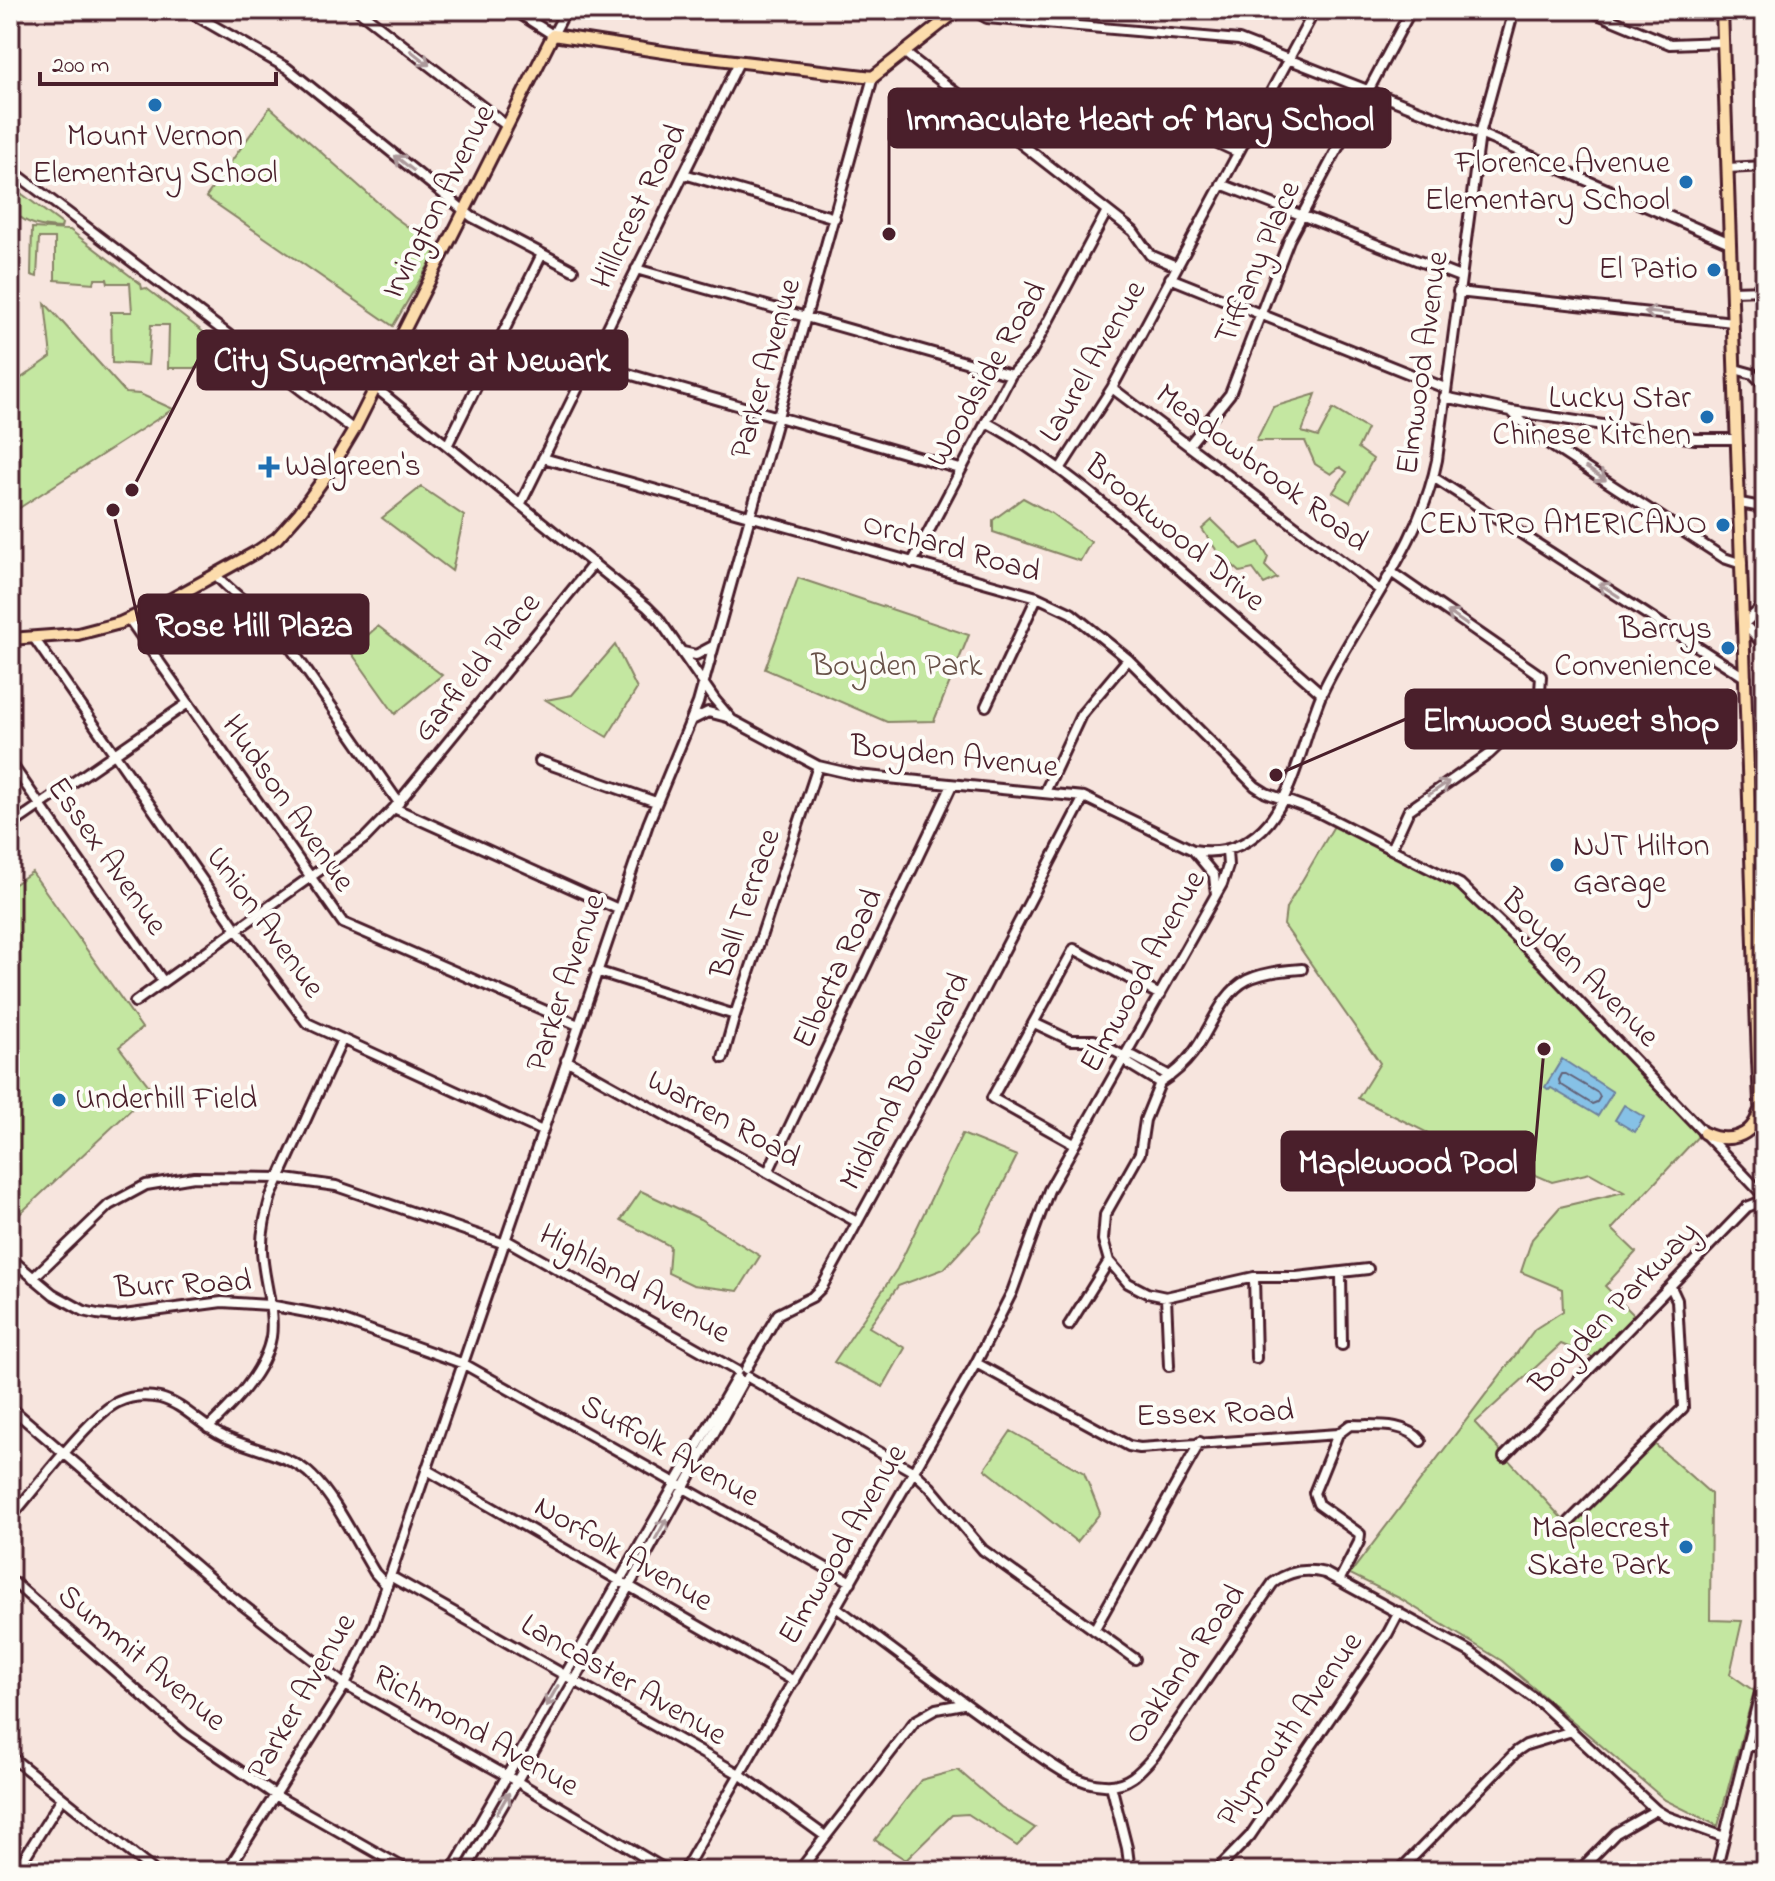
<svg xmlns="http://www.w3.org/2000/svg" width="1775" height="1881" viewBox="0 0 1775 1881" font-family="'Indie Flower',sans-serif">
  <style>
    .green { fill: #c4e7a1; stroke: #878366; stroke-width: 2 }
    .water { fill: #86c1e6; stroke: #6e809b; stroke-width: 2 }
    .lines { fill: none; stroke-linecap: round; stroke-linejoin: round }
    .shore { stroke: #626076; stroke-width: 2 }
    .minor-casing { stroke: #4a1f2b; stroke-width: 14 }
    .major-casing { stroke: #4a1f2b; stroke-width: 16 }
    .minor { stroke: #fdfcf7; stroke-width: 8 }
    .major { stroke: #fcdcac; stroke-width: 10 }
    .oneway { stroke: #ac999b }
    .poi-dot { fill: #1f6fb2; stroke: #fdfcf7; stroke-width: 3 }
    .labels { text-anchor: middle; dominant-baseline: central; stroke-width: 8; stroke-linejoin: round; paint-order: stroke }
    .poi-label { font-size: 32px; fill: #4a1f2b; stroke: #fdfcf7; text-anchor: end }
    .street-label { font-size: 32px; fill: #4a1f2b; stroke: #fdfcf7 }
    .park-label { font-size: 32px; fill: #685148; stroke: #fdfcf7 }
    .leader { fill: none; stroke: #4a1f2b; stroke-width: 3 }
    .callout-dot { fill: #4a1f2b; stroke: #fdfcf7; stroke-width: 3 }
    .callout { fill: #4a1f2b; stroke: #4a1f2b; stroke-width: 3 }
    .callout-label { font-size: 34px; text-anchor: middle; font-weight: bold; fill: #fff }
  </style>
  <rect width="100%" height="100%" fill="#f7e5de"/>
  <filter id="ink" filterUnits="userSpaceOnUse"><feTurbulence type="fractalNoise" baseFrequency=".0125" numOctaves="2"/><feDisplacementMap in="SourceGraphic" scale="16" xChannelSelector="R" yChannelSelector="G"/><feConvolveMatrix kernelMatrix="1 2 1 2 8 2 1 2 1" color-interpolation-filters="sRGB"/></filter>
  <g filter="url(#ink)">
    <path class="green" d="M270,107L393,216L438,249L393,326L206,197Z
      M10,185L62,224L61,228C41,227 27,225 14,212L15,197L10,196Z
      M32,228L70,230L141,284L142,289L146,288L262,377L255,384L244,387V373L224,371V368H168L169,325H151L148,365L112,363L111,312H132L130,283H108L107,279H95L94,283L55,280V238H39L37,277L31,275Z
      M45,303L126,393L140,394L173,409L10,514V386L51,357Z
      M1316,394L1302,432L1318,437L1333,409L1367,429L1358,448L1373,459L1350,502L1333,492L1347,472L1340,467L1331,474L1315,464L1305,441H1256L1273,407Z
      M421,487L464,516L452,571L382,518Z
      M1023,498L1051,513L1091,542L1080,561L993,532V520Z
      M1212,520L1242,549L1259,542L1268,557L1265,566L1277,578L1264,584L1253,569L1240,572L1217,551L1202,529Z
      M798,578L969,635L934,721L887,722L765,669Z
      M378,626L442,675L395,714L350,651Z
      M615,645L637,689L607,737L546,700L572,695Z
      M1338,819L1442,873L1542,967L1703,1131L1612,1229L1636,1252L1605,1286L1638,1319L1599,1360L1561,1344L1475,1423L1567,1524L1650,1440L1711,1494L1710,1620L1742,1621L1730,1674L1754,1691L1718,1826L1665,1800L1502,1661L1399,1598L1350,1574L1535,1329L1563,1311L1562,1289L1521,1272L1532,1239L1560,1207L1624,1192L1590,1173L1552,1182L1503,1161L1462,1168L1428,1133L1358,1098L1380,1063L1284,925L1286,908Z
      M32,872L142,1028L119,1047L152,1090L10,1223V887Z
      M962,1134L1017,1156L980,1230L944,1269L898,1286L869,1327L905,1348L883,1387L834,1362L897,1269Z
      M641,1191L700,1219L760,1256L738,1291L693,1285L668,1273L670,1246L621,1220Z
      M1011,1431L1084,1473L1100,1513L1077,1542L985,1469Z
      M958,1770L1001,1807L1035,1828L1017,1846L968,1814L952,1815L906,1860L875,1840L921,1780Z"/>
    <path class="water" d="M1562,1059L1613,1092L1598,1116L1551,1088L1549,1090L1545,1087Z
      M1624,1105L1644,1117L1635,1132L1615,1120Z"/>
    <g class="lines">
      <path class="shore" d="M1562,1074H1566L1598,1093L1600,1097L1597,1102L1592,1104L1560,1084L1559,1080Z"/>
      <defs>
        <path id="minor" d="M186,10L287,68L472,217L573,270
          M358,10L507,126
          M514,10L553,35L566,10
          M973,10L987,18L1239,40L1480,134L1730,243
          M1588,10L1670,44L1723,42
          M905,53L1133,231L1150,255L1176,266
          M1000,127L1012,121L1196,133L1237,152
          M1727,168L1765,166
          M10,169L354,430
          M684,174L835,218
          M1221,184L1460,277
          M636,269L1011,375
          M1170,278L1445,388
          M1732,291L1765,290
          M1458,292L1733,322
          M590,363L960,469
          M1735,369L1753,374L1765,385
          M376,388L647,607L658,618L715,700L732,720L818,766L857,775L1084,797L1193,850C1223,855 1249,846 1269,822C1295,790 1305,732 1322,693C1359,615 1420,546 1437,460L1480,134L1514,10
          M1112,388L1380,590
          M1444,397L1511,411L1695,439H1737
          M1512,412L1538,437L1724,558L1742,564
          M986,422C1053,458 1109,508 1166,558C1218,603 1270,648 1322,694
          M448,444L542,254
          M1189,445L1230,394L1289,240L1411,10
          M543,458L1037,597L1071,613L1128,659L1255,786L1266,793L1318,812L1460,884L1542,963L1765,1197
          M1060,469L1112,388L1315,10
          M1433,477L1746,678
          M521,503L739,62
          M1740,503L1756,506L1765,515
          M912,563L1011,375L1031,353L1107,211
          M1391,572L1541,676L1540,692L1509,735L1489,754L1409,810L1392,847
          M216,575C233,595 256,609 276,627L399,803
          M1765,604L1744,624L1765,646
          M129,619L343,923L578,1025
          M34,638L237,930L307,1023L542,1131
          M683,652L696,655L713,646
          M986,706L1037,597
          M692,720L708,712L727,717
          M540,761L656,802
          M10,762L163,981
          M1045,792L1081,715L1128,659
          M394,808L618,909
          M10,826L188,703
          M1194,851L1214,875L1216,894
          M596,971L735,1015
          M135,1002L365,838L394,808L594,563
          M1034,1023L1070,1040H1094L1125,1057
          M723,1058L735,1015L818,766
          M566,1060L857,1222
          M1160,1083L1145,1120L1140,1153L1105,1215L1103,1240L1109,1261L1128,1283L1147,1293L1166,1297L1254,1277H1297L1368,1269
          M1160,1083C1172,1075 1183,1066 1192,1054C1210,1032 1220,994 1247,980C1263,972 1285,970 1302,969
          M1160,1083L1129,1064L1125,1057L1133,1056L1170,1076
          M1074,1144L992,1098L1074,949L1160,995
          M768,1172L952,785
          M506,1240L737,1371
          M10,1258L53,1294L84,1311L97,1314L116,1316L222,1302L269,1305L333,1317L464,1364L851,1582
          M1341,1274L1342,1345
          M1254,1277L1256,1358
          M33,1278L109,1205L146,1185L194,1177L279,1178L336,1186L505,1244
          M1166,1297L1169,1366
          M1069,1325L1109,1261
          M976,1363L1129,1446L1140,1448L1338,1434L1350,1425C1373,1426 1405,1421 1421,1441
          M746,1369L778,1314L812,1297L822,1287L971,1014L1084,797
          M748,1377L914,1472L930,1487L983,1550L1135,1659
          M10,1407L226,1592L345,1685L516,1781L668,1871
          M208,1428C232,1405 265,1372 271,1337C275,1309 263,1279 262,1251C261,1232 266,1214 271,1196L342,1040
          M1338,1434L1314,1493L1318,1504L1360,1534L1359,1542L1340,1579
          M1504,1457L1747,1207L1765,1200
          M427,1470L794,1681
          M10,1518C33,1492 91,1414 118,1402C131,1396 146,1395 160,1398C184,1404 201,1426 223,1436C249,1449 292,1455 312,1476C336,1499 357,1544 375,1573L387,1586
          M1569,1522L1683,1408L1677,1300L1671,1287
          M390,1576L741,1775L825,1836
          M10,1579L185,1733L275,1795L409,1871
          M836,1607C896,1652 956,1698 1018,1741C1044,1758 1072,1784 1104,1785C1127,1787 1140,1772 1154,1756L1273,1583C1289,1571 1305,1568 1325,1573L1470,1652L1542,1704L1656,1810L1666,1816L1724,1837
          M1094,1630L1200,1442
          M1748,1746H1765
          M10,1756L154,1871
          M1111,1785L1127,1848L1130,1871
          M16,1871L62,1798
          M227,1871L345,1685L374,1623L648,824L698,703L873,77
          M452,1871L737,1377
          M465,1871L633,1579L743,1381
          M684,1871L976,1363L1012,1292L1049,1190L1222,884L1228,866L1227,850
          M799,1871L915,1721L936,1709L963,1704
          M1216,1871L1250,1836L1388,1633L1399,1612
          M1399,1871L1517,1751L1526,1745L1572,1731
          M1579,1871L1616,1833L1656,1810
          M1716,1871L1765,1673"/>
        <path id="major" d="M1722,10L1758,1061L1762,1143L1765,1147
          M10,639L78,634L120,623L168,601L258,551L277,538L300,512L330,470L354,430L553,35L683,55L873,77L958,10
          M1704,1133C1727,1144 1752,1138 1759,1112"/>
      </defs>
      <use href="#minor" class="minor-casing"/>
      <use href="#major" class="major-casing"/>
      <use href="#minor" class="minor"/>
      <use href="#major" class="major"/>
    </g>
    <defs><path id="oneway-shaft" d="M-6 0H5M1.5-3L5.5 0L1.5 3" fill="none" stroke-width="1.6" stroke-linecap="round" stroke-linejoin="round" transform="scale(2)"/></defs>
    <g class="oneway">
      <use href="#oneway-shaft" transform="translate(420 58) rotate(38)"/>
      <use href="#oneway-shaft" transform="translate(404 163) rotate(-141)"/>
      <use href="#oneway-shaft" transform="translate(1656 313) rotate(-174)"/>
      <use href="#oneway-shaft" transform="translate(1596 474) rotate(33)"/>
      <use href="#oneway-shaft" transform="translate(1609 590) rotate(-147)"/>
      <use href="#oneway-shaft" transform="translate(1457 618) rotate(-145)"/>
      <use href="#oneway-shaft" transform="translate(1439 788) rotate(-34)"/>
      <use href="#oneway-shaft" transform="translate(661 1529) rotate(-61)"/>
      <use href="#oneway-shaft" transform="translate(552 1696) rotate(120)"/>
      <use href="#oneway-shaft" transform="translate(503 1803) rotate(-60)"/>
    </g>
  </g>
  <g class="poi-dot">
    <circle cx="155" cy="105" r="8"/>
    <circle cx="1686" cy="182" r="8"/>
    <circle cx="1714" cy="270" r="8"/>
    <circle cx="1707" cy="417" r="8"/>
    <path d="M265 455h8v8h8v8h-8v8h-8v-8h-8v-8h8z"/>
    <circle cx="1723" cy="525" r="8"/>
    <circle cx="1728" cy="648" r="8"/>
    <circle cx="1557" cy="865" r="8"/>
    <circle cx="59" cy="1100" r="8"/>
    <circle cx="1686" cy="1547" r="8"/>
  </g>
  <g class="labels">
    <g class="poi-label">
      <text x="155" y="137" text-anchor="middle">Mount Vernon<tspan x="155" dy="37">Elementary School</tspan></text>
      <text x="1670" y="164">Florence Avenue<tspan x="1670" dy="37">Elementary School</tspan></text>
      <text x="1698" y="270">El Patio</text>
      <text x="1691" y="399">Lucky Star<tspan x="1691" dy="37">Chinese Kitchen</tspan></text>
      <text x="285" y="467" text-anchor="start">Walgreen's</text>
      <text x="1707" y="525">CENTRO AMERICANO</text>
      <text x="1712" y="630">Barrys<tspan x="1712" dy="37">Convenience</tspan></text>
      <text x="1573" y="847" text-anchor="start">NJT Hilton<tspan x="1573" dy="37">Garage</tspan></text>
      <text x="75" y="1100" text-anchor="start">Underhill Field</text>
      <text x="1670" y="1529">Maplecrest<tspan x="1670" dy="37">Skate Park</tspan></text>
    </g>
    <g class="street-label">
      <text transform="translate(440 202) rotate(-63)">Irvington Avenue</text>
      <text transform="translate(640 207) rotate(-64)">Hillcrest Road</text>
      <text transform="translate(1259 263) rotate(-67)">Tiffany Place</text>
      <text transform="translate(1094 362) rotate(-60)">Laurel Avenue</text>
      <text transform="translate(1424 363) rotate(-82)">Elmwood Avenue</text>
      <text transform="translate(767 369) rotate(-74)">Parker Avenue</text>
      <text transform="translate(988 375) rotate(-60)">Woodside Road</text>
      <text transform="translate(1261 469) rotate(37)">Meadowbrook Road</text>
      <text transform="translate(1174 534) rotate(40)">Brookwood Drive</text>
      <text transform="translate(951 549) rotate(16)">Orchard Road</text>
      <text transform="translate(478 668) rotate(-51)">Garfield Place</text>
      <text transform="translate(954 758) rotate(6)">Boyden Avenue</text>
      <text transform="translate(287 804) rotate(55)">Hudson Avenue</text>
      <text transform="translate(106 857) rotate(55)">Essex Avenue</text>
      <text transform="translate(747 904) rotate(-71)">Ball Terrace</text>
      <text transform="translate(264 923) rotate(54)">Union Avenue</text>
      <text transform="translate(839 969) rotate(-65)">Elberta Road</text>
      <text transform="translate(1579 969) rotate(45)">Boyden Avenue</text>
      <text transform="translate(1144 972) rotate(-61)">Elmwood Avenue</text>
      <text transform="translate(567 983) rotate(-71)">Parker Avenue</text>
      <text transform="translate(906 1082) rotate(-62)">Midland Boulevard</text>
      <text transform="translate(723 1120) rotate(29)">Warren Road</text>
      <text transform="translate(634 1285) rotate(29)">Highland Avenue</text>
      <text transform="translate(183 1286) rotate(-3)">Burr Road</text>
      <text transform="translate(1615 1309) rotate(-46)">Boyden Parkway</text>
      <text transform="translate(1215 1415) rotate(-2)">Essex Road</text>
      <text transform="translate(669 1452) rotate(29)">Suffolk Avenue</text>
      <text transform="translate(844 1545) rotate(-60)">Elmwood Avenue</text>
      <text transform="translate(623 1555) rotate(30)">Norfolk Avenue</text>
      <text transform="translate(141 1659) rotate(40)">Summit Avenue</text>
      <text transform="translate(1186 1665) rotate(-55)">Oakland Road</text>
      <text transform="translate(623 1681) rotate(30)">Lancaster Avenue</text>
      <text transform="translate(303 1697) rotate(-60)">Parker Avenue</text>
      <text transform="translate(1291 1730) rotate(-55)">Plymouth Avenue</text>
      <text transform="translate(475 1732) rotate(30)">Richmond Avenue</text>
    </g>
    <g class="park-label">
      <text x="897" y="667">Boyden Park</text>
    </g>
  </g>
  <path class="leader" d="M889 234L889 118M132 490L198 360M113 510L139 624M1276 775L1406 719M1544 1049L1534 1161"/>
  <g class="callout-dot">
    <circle cx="889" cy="234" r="8"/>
    <circle cx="132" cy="490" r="8"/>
    <circle cx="113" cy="510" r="8"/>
    <circle cx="1276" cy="775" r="8"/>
    <circle cx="1544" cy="1049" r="8"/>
  </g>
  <g class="callout">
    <rect x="889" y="89" width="501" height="58" rx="8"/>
    <rect x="198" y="331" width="429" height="58" rx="8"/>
    <rect x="139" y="595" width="229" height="58" rx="8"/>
    <rect x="1406" y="690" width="330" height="58" rx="8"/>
    <rect x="1282" y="1132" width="252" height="58" rx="8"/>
  </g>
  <g class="callout-label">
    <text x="1140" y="130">Immaculate Heart of Mary School</text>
    <text x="412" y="371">City Supermarket at Newark</text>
    <text x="254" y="636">Rose Hill Plaza</text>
    <text x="1571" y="731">Elmwood sweet shop</text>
    <text x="1408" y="1173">Maplewood Pool</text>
  </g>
  <rect width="1775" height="1881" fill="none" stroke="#fdfcf7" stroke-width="40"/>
  <rect x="20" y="20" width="1735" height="1841" fill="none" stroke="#4a1f2b" stroke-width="3" filter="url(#ink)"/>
  <path d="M40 72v12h236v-12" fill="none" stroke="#4a1f2b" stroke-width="4"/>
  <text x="52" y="72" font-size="24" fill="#4a1f2b" stroke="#fdfcf7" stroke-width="6" paint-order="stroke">200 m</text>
</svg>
